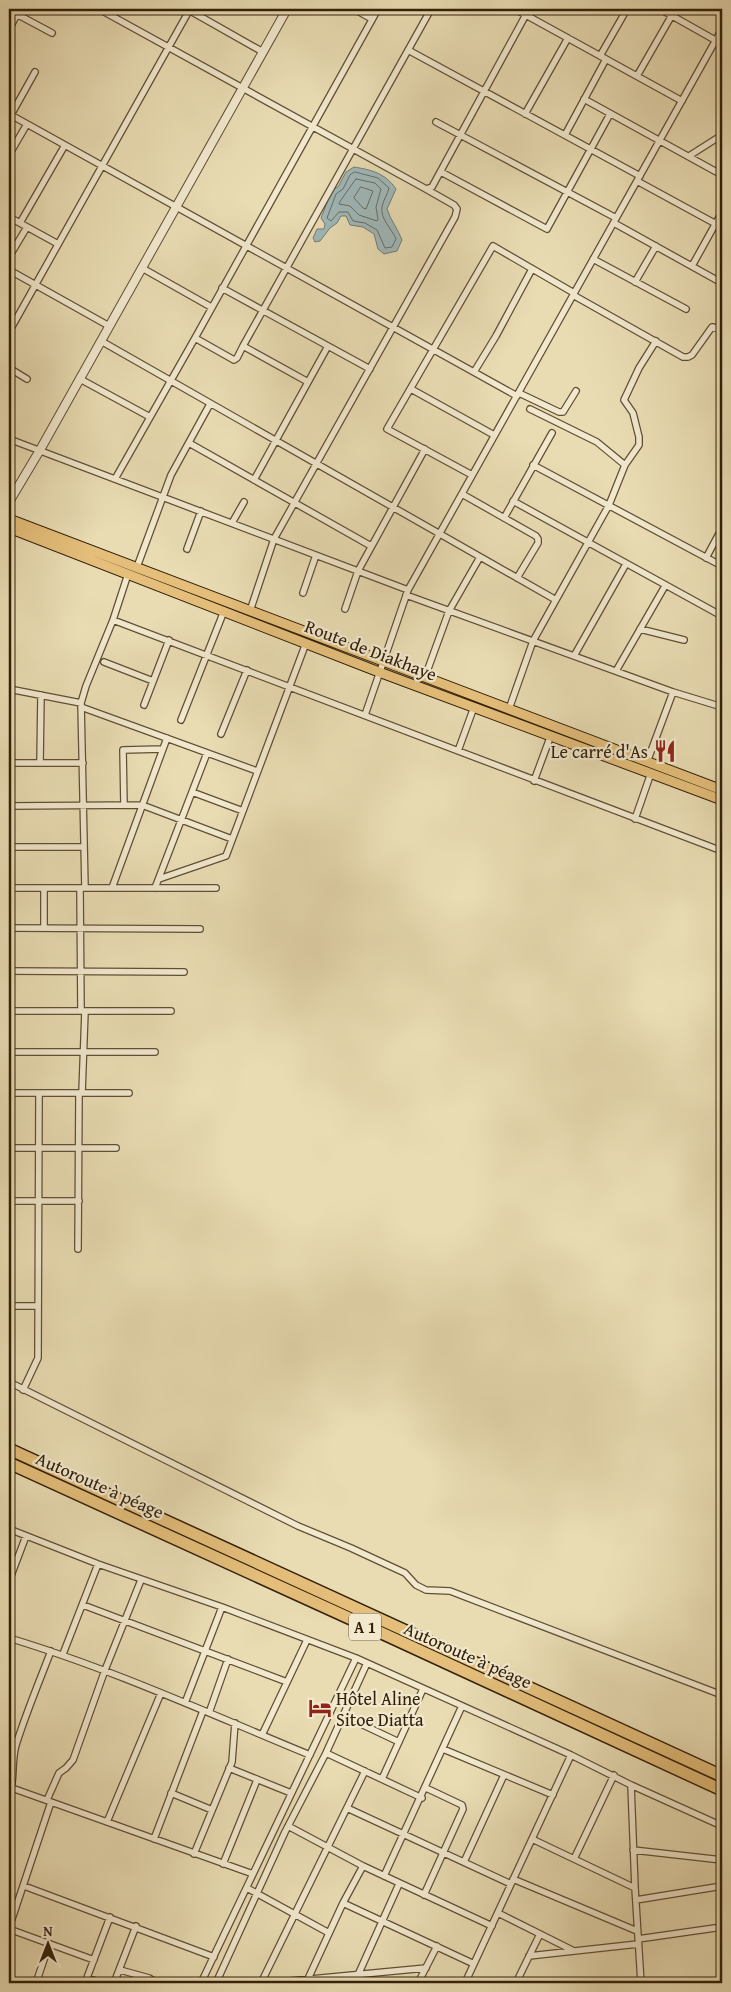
<svg xmlns="http://www.w3.org/2000/svg" width="731" height="1992" viewBox="0 0 731 1992" font-family="'Gentium Book Plus',serif">
  <style>
    .water { fill: #9fb8ba; stroke: #737b74 }
    .lines { fill: none; stroke-linecap: round; stroke-linejoin: round }
    .shore { stroke: #686c62; stroke-width: 1 }
    .minor-casing { stroke: #604f34; stroke-width: 8 }
    .tertiary-casing { stroke: #604f34; stroke-width: 10 }
    .primary-casing { stroke: #32200a; stroke-width: 11 }
    .motorway-casing { stroke: #32200a; stroke-width: 14 }
    .minor { stroke: #f1e8ce; stroke-width: 5.5 }
    .tertiary { stroke: #f1e8ce; stroke-width: 8 }
    .primary { stroke: #e4be7a; stroke-width: 9 }
    .motorway { stroke: #e4be7a; stroke-width: 11 }
    .labels { text-anchor: middle; dominant-baseline: central; stroke-width: 4.5; stroke-linejoin: round; paint-order: stroke }
    .shield { fill: #f1e8ce; stroke: #6b5c45; stroke-width: 1 }
    .shield-label { font-size: 16px; font-weight: bold; fill: #32200a }
    .street-label { font-size: 18px; fill: #32200a; stroke: #f1e8ce }
    .poi-label { font-size: 18px; fill: #32200a; stroke: #f1e8ce; text-anchor: end }
  </style>
  <rect width="100%" height="100%" fill="#e9dcb3"/>
  <filter id="stains"><feTurbulence type="fractalNoise" baseFrequency=".004" numOctaves="4"/><feColorMatrix values="0 0 0 0 .2 0 0 0 0 .09 0 0 0 0 .02 0 0 0 .5 -.17"/></filter>
  <radialGradient id="worn" r=".72"><stop offset=".6" stop-color="#630" stop-opacity="0"/><stop offset="1" stop-color="#630" stop-opacity=".3"/></radialGradient>
  <path class="water" d="M354,167C372,170 385,173 396,189L387,209C391,221 398,229 402,240L397,251L384,254L378,249L374,234L363,227L350,225L346,216H341L337,223L330,228L320,241L315,242L313,238L317,229H324L325,224L321,218L332,190L338,187L346,172Z"/>
  <g class="lines">
    <path class="shore" d="M355,172L378,178L389,188C388,194 383,200 382,207C380,219 392,229 396,239L392,247L385,248L377,230L365,223L353,221L348,212H339L331,221L327,218L336,194L343,189L350,175Z
      M356,179L375,183L381,189L376,207L378,219L377,221L359,215L350,206L339,204C339,202 353,183 356,179Z
      M361,187L373,191L366,209L363,208L354,198Z"/>
    <defs>
      <path id="minor" d="M99,9L426,189L432,187L529,9
        M187,9L263,52
        M354,9L372,19
        M515,9L682,101
        M660,9L722,44
        M9,10L52,33
        M9,30L17,14
        M408,50L640,176
        M600,56L627,9
        M637,76L672,15
        M584,99L722,175
        M9,114L517,396
        M525,114L568,38
        M11,115L35,72
        M436,122L616,218
        M565,135L606,59
        M9,155L27,124
        M689,156L722,135
        M441,172L547,229L610,114
        M637,181L716,224
        M9,217L58,244
        M20,223L65,145
        M614,223L722,283
        M9,257L27,227
        M593,259L686,309
        M692,266L722,212
        M142,268L211,307
        M9,270L109,326
        M635,282L656,246
        M222,288L370,369
        M573,295L683,357H688L692,355L712,327L722,329
        M9,332L190,9
        M195,338L234,360L237,358L243,346L308,382
        M101,341L556,600
        M243,346L431,9
        M9,368L27,379
        M474,372L496,336L532,269
        M80,379L150,417
        M411,389L494,435
        M519,393L559,412H563L576,391
        M530,409L597,442L625,465
        M9,439L408,590
        M189,443L371,546
        M533,465L722,566
        M472,475L387,429L493,246L574,293
        M115,479L195,338L378,9
        M254,480L328,346
        M462,494L536,536L538,539V543L517,578
        M513,501L722,616
        M504,518L552,433
        M232,523L244,502
        M187,549L201,511
        M706,558L722,528
        M137,567L171,475L210,404
        M303,593L316,555
        M406,595L673,692L722,707
        M345,609L358,571L425,449
        M250,611L274,539L455,217L457,209L454,205L426,189
        M113,620L722,851
        M640,629L684,640
        M574,656L626,564
        M104,662L153,681
        M616,671L665,586
        M425,677L449,611L480,557
        M9,689L81,703
        M144,705L169,640
        M81,707L257,771
        M509,709L533,641L609,505L625,465L639,445V437L633,413L624,400L639,368L656,341
        M365,715L408,590L722,29
        M181,720L224,611
        M221,734L247,670
        M458,751L474,707
        M647,762L673,692
        M9,763H83
        M40,763L41,695
        M534,781L551,735
        M192,792L243,811
        M124,805L123,750L163,749
        M9,806L142,805L232,839
        M635,819L651,773
        M9,847H84
        M159,879L226,856L306,643
        M9,888H216
        M80,888L81,1011
        M85,888L81,703L86,686L113,620L128,574
        M112,888L167,738
        M155,888L207,753
        M9,928L200,929
        M44,928V888
        M9,971L184,972
        M9,1011H171
        M9,1052H155
        M9,1093H129
        M82,1093L85,1011
        M9,1148H116
        M9,1201H79
        M78,1249L79,1093
        M9,1306H38
        M9,1382L298,1526L351,1548L405,1573L416,1585L426,1590L450,1591L722,1695
        M23,1390L38,1358L39,1093
        M9,1529L98,1564L222,1607L356,1658L571,1755L631,1785L635,1888L641,1983
        M9,1581L26,1536
        M83,1605L287,1682
        M9,1638C112,1669 210,1714 310,1755
        M63,1654L98,1564
        M185,1703L222,1607
        M209,1713L228,1659
        M344,1716L399,1742
        M262,1735L307,1640
        M443,1749L553,1795
        M326,1753L422,1798
        M229,1768L291,1793
        M382,1779L423,1689
        M631,1785L722,1826
        M9,1787L253,1874
        M171,1793L212,1810
        M9,1798C15,1781 11,1762 16,1745C26,1713 39,1682 51,1651
        M47,1800L59,1773L66,1768L73,1760L105,1670L141,1580
        M347,1808L511,1884
        M107,1822L161,1693
        M288,1826L363,1866L492,1926
        M154,1839L203,1711
        M532,1839L635,1888
        M633,1850L722,1860
        M194,1854L232,1762L235,1723
        M574,1859L614,1775
        M464,1862L504,1775
        M223,1864L257,1780
        M384,1876L462,1706
        M513,1879L637,1931
        M24,1886L214,1957
        M247,1888L329,1933
        M424,1895L463,1809L462,1805L426,1788
        M636,1900L722,1886
        M343,1903L474,1964
        M498,1913L572,1950
        M9,1928L51,1802
        M9,1929L94,1960
        M638,1939L722,1927
        M529,1956L638,1944
        M120,1970L149,1978L157,1983
        M358,1975L399,1884
        M87,1978L102,1983
        M307,1981L343,1903L363,1866
        M36,1983L49,1945
        M85,1983L110,1917
        M114,1983L136,1926
        M201,1983L356,1658
        M216,1983L285,1832L326,1753L367,1663
        M261,1983L365,1771
        M269,1983L426,1968
        M418,1983L437,1946
        M465,1983L571,1755
        M516,1983L540,1934
        M707,1983L722,1981"/>
      <path id="tertiary" d="M9,502L40,450L287,9"/>
      <path id="primary" d="M9,519L722,790
        M9,528L379,672L722,800"/>
      <path id="motorway" d="M9,1449L722,1776
        M9,1463C247,1570 485,1681 722,1790"/>
    </defs>
    <use href="#minor" class="minor-casing"/>
    <use href="#tertiary" class="tertiary-casing"/>
    <use href="#primary" class="primary-casing"/>
    <use href="#motorway" class="motorway-casing"/>
    <use href="#minor" class="minor"/>
    <use href="#tertiary" class="tertiary"/>
    <use href="#primary" class="primary"/>
    <use href="#motorway" class="motorway"/>
  </g>
  <defs>
    <symbol id="restaurant-bare" viewBox="-9 -9 18 18"><path d="M-5-6h1v4h1v-4h1v4h1v-4h1v5L-1.5 .5V6h-2V.5L-5-1ZM5-6V6H3V1.5H1.5Q1.5-4 5-6Z" fill="#8f2418" stroke="#f1e8ce" stroke-width="2.5" paint-order="stroke"/></symbol>
    <symbol id="hotel-bare" viewBox="-9 -9 18 18"><path d="M-6-4.5h1.5V1H6V5H4.5V3h-9V5H-6ZM-4 0a1.8 1.8 0 1 1 3.6 0ZM.5 0V-2.5h3Q6-2.5 6 0Z" fill="#8f2418" stroke="#f1e8ce" stroke-width="2.5" paint-order="stroke"/></symbol>
  </defs>
  <g fill-rule="evenodd">
    <use href="#restaurant-bare" x="649" y="735" width="32" height="32"/>
    <use href="#hotel-bare" x="304" y="1692" width="32" height="32"/>
  </g>
  <g class="labels">
    <rect class="shield" x="349" y="1613.5" width="32" height="27" rx="4"/>
    <g class="shield-label">
      <text x="365" y="1627">A 1</text>
    </g>
    <g class="street-label">
      <text transform="translate(371 650) rotate(21)">Route de Diakhaye</text>
      <text transform="translate(100 1485) rotate(24)">Autoroute à péage</text>
      <text transform="translate(468 1655) rotate(24)">Autoroute à péage</text>
    </g>
    <g class="poi-label">
      <text x="648" y="751">Le carré d'As</text>
      <text x="336" y="1698" text-anchor="start">Hôtel Aline<tspan x="336" dy="21">Sitoe Diatta</tspan></text>
    </g>
  </g>
  <rect width="731" height="1992" fill="none" stroke="#e9dcb3" stroke-width="30"/>
  <rect x="10" y="10" width="711" height="1972" fill="none" stroke="#32200a" stroke-width="2.5"/>
  <rect x="15" y="15" width="701" height="1962" fill="none" stroke="#32200a"/>
  <g transform="translate(48 1944)" stroke="#f1e8ce" stroke-width="4" paint-order="stroke">
  <path d="M0-4L9 19L0 12L-9 19Z" fill="#32200a"/>
  <text y="-8" font-size="14" font-weight="bold" text-anchor="middle" fill="#32200a">N</text>
  </g>
  <rect width="100%" height="100%" filter="url(#stains)"/>
  <rect width="100%" height="100%" fill="url(#worn)"/>
</svg>
